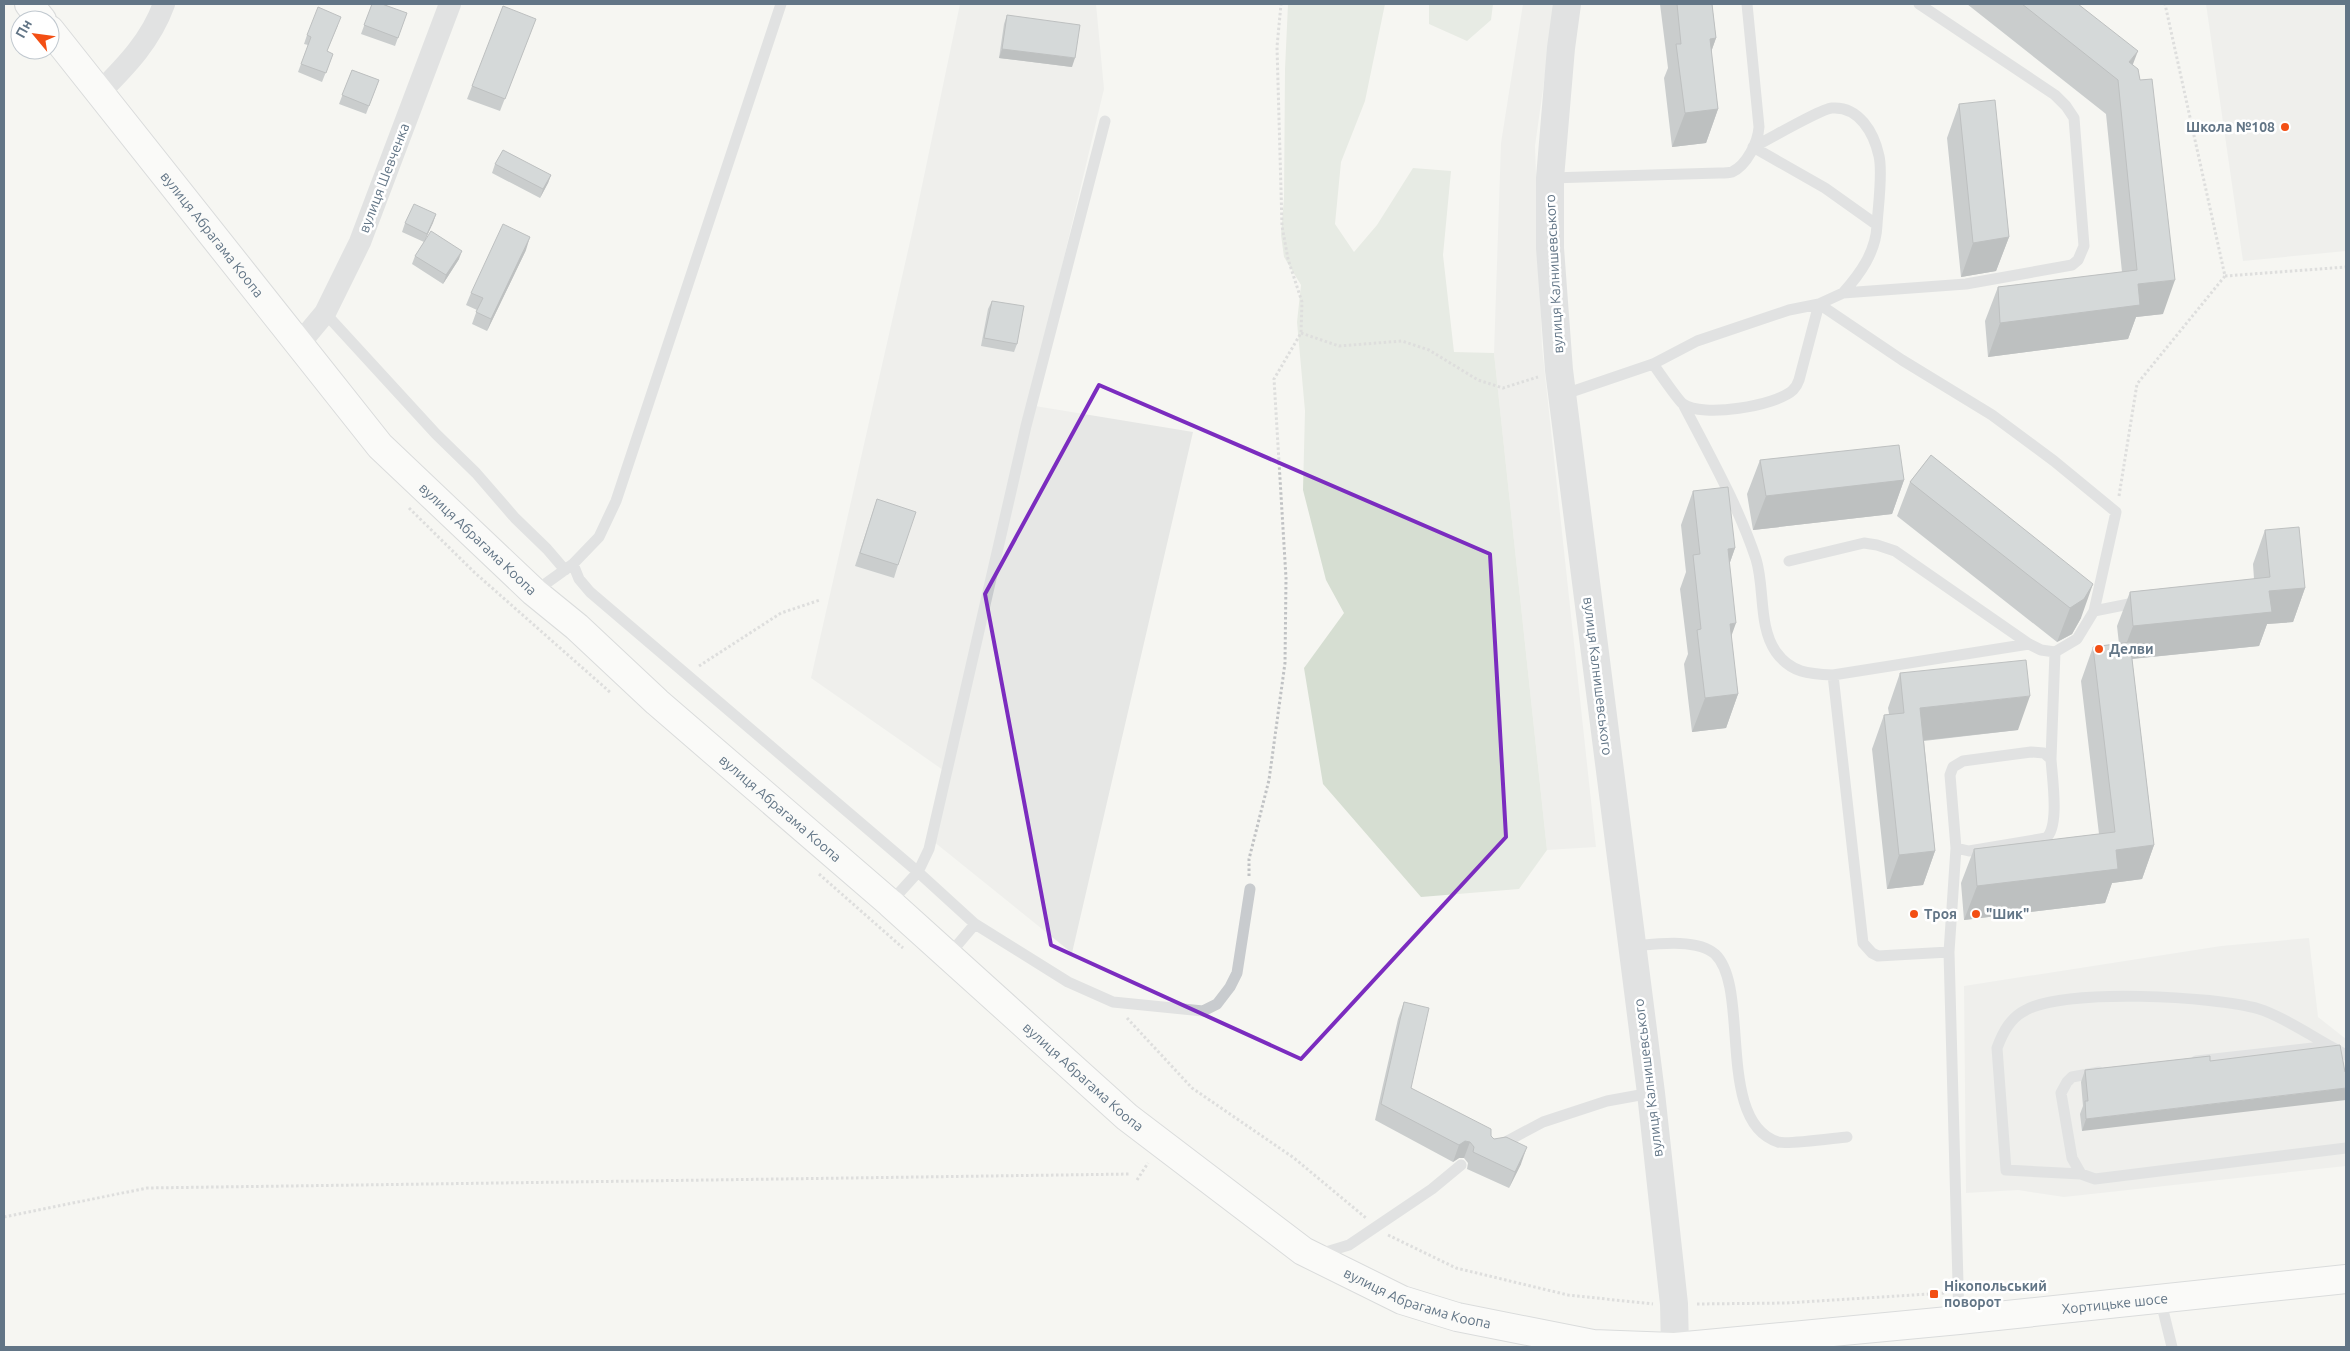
<svg xmlns="http://www.w3.org/2000/svg" width="2350" height="1351" viewBox="0 0 2350 1351" font-family="Ubuntu,sans-serif">
  <style>
    .built { fill: #e6e7e5 }
    .green { fill: #d6ded2 }
    .lines { fill: none; stroke-linecap: round; stroke-linejoin: round }
    .primary-casing { stroke: #b8bcc0; stroke-width: 30 }
    .path { stroke: #c0c2c4; stroke-width: 3; stroke-dasharray: 2.5 2.5; stroke-linecap: butt }
    .service { stroke: #c8cbce; stroke-width: 11 }
    .minor { stroke: #c8cbce; stroke-width: 22 }
    .tertiary { stroke: #c8cbce; stroke-width: 28 }
    .primary { stroke: #fff; stroke-width: 28 }
    .wall { fill: #959ca1 }
    .shaded-wall { fill: #797f83 }
    .building { fill: #adb5bb; stroke: #797f83 }
    .marked { fill: none; stroke: #7b2cbf; stroke-width: 4; stroke-linejoin: round }
    .poi-dot { fill: #f34f14; stroke: #fff; stroke-width: 2 }
    .labels { text-anchor: middle; dominant-baseline: central; stroke-width: 5; stroke-linejoin: round; paint-order: stroke }
    .poi-label { font-size: 14px; font-weight: bold; fill: #627586; stroke: #fff; text-anchor: start }
    .street-label { font-size: 14px; fill: #627586; stroke: #fff }
  </style>
  <rect width="100%" height="100%" fill="#f6f6f2"/>
  <path class="built" d="M960,4H1096L1104,89L1029,405L1193,432L1072,953L928,837L943,770L811,678L914,224Z
    M1523,4H1555L1535,146L1542,347L1596,847L1547,850L1494,353L1501,143Z
    M2206,4H2346V251L2243,261Z
    M2309,938L2318,1017L2346,1039V1166L2064,1197L2018,1190L1966,1193L1964,986L2221,946Z"/>
  <path class="green" d="M1288,4H1385L1365,101L1341,162L1335,224L1354,252L1377,225L1413,168L1451,171L1443,255L1454,352L1494,353L1547,850L1519,889L1421,897L1323,784L1304,668L1344,613L1326,580L1303,490L1305,411L1297,322L1301,285L1284,257L1281,235L1284,198L1285,69Z
    M1429,4H1493L1491,20L1467,41L1429,24Z"/>
  <g class="lines">
    <defs>
      <g id="primary">
        <path d="M29,4L42,20"/>
        <path id="s1" d="M50,30L380,446L534,592L577,627L657,702L890,903L1127,1117L1303,1251L1402,1300L1457,1317L1593,1344L1673,1347"/>
        <path id="s2" d="M1675,1347L1959,1320L2346,1279"/>
      </g>
    </defs>
    <use href="#primary" class="primary-casing"/>
    <path class="path" d="M2225,276L2346,267
      M1301,333L1339,346L1402,341L1429,350L1478,380L1503,388L1538,377
      M2119,496L2137,384L2225,276L2165,4
      M409,508L474,572L611,693
      M699,666L781,613L820,600
      M819,874L903,948
      M1249,876V859L1269,780L1285,663L1286,578L1274,379L1301,333L1302,302L1288,259L1282,226L1277,47L1281,4
      M1127,1018L1192,1088L1294,1158L1366,1218
      M1137,1180L1148,1163
      M4,1217L147,1188L1130,1174
      M1388,1235L1456,1268L1568,1295L1653,1304
      M1697,1304L1786,1303L1945,1293"/>
    <path class="service" d="M1550,178L1719,173C1723,173 1729,173 1732,172C1747,165 1758,142 1759,127L1747,4
      M1843,293C1860,274 1876,252 1877,225C1878,207 1883,173 1879,156C1874,133 1859,106 1832,108C1820,109 1768,140 1753,147L1825,188L1877,225
      M325,313L436,434L476,473L515,518L547,549L565,570
      M1653,364C1659,372 1677,399 1683,404C1702,418 1776,406 1793,390C1796,387 1798,383 1799,380L1819,304L1902,360L1992,415L2054,461L2116,512L2094,611
      M1562,395L1653,364L1697,341L1789,310L1819,304L1843,293L1966,284L2072,265L2078,260L2084,246L2074,118L2066,106L2055,95L1919,4
      M1683,404C1709,454 1738,505 1756,559C1765,588 1758,626 1776,652C1791,673 1809,674 1833,675L2029,644
      M1789,561L1864,543L1877,545L1895,551L2029,644L2041,650L2055,652L2051,759L2044,753L2031,752L1963,761L1953,767L1950,775L1956,848L1949,952L1959,1320
      M573,564L579,579L590,592L918,872L975,924
      M534,592L573,564L599,537L616,501L781,4
      M2055,652L2077,639L2094,611L2139,602
      M1833,675L1863,943L1872,953L1878,956L1949,952
      M1956,848L1969,851L2046,838C2060,827 2052,777 2051,759
      M890,903L918,872L929,849L1026,426L1105,121
      M1633,946C1655,944 1697,938 1715,954C1751,988 1715,1122 1778,1142C1786,1145 1835,1138 1847,1137
      M948,956L975,924L1068,982L1113,1002L1203,1011L1217,1004L1230,987L1237,973L1250,889
      M2330,1046C2310,1035 2280,1015 2259,1009C2214,996 2066,988 2026,1010C2010,1018 2003,1032 1997,1048L2006,1170L2081,1174L2095,1179L2346,1148
      M2196,1061L2330,1046L2346,1055
      M1498,1146L1543,1122L1607,1101L1651,1093
      M2081,1174L2072,1158L2061,1093L2067,1082L2072,1077L2099,1072
      M1317,1252H1326L1349,1245L1432,1189L1461,1165
      M2160,1298L2172,1347"/>
    <path class="minor" d="M100,92C127,65 151,40 164,4
      M300,343L325,313L360,242L450,4"/>
    <path class="tertiary" d="M1567,4L1561,48L1550,178V248L1559,370L1651,1093L1674,1304L1675,1347"/>
    <use href="#primary" class="primary"/>
  </g>
  <path class="wall" d="M372,4L407,13L395,46L361,34Z
    M1660,4H1712L1716,38L1711,52L1718,109L1706,143L1672,147L1664,78L1668,68Z
    M1967,4H2078L2133,64L2163,314L2136,317L2128,339L1988,357L1985,321L1998,287L2122,272L2106,114Z
    M1007,15L1072,67L999,58L1004,24Z
    M536,19L500,111L467,99L472,86Z
    M338,25L327,51L333,54L322,82L298,72L308,45L304,44L307,35Z
    M352,70L379,80L366,114L339,104Z
    M1959,104L2009,237L1996,271L1961,277L1947,138Z
    M495,164L551,175L548,183L540,198L492,173Z
    M436,214L425,241L459,259L443,284L412,264L415,256L424,242L402,232L405,223Z
    M526,250L487,331L472,324L477,310L466,305L471,293Z
    M992,301L1017,344L1014,352L981,346L988,309Z
    M1931,455L2081,618L2072,634L2057,642L1897,516L1910,482Z
    M1760,460L1904,480L1892,514L1753,530L1747,494Z
    M1693,491L1735,548L1729,565L1731,637L1738,694L1726,728L1692,732L1684,664L1688,654L1680,589L1686,572L1681,525Z
    M877,499L898,565L894,578L855,566Z
    M2265,530L2305,588L2293,622L2267,624L2259,646L2132,659L2154,845L2142,879L2112,883L2105,903L1964,920L1961,883L1974,849L2099,834L2081,681L2093,647L2119,644L2117,626L2130,592L2254,579L2253,564Z
    M1900,673L2018,730L1924,741L1935,851L1923,885L1887,889L1872,749L1884,715L1889,714L1888,708Z
    M1404,1002L1411,1088L1491,1136L1521,1164L1509,1188L1467,1169L1468,1163L1464,1158H1459L1453,1162L1375,1120L1398,1019Z
    M2210,1056L2082,1131L2080,1114L2083,1106L2081,1082L2085,1070Z"/>
  <path class="shaded-wall" d="M1716,38L1704,72L1710,39Z
    M1002,49L1075,58L1072,67L999,58Z
    M2138,51L2125,85L2129,62Z
    M1718,109L1706,143L1672,147L1685,113Z
    M551,175L548,183L540,198L543,189Z
    M436,214L433,223L424,242L427,234Z
    M530,237L526,250L487,331L491,319Z
    M2009,237L1996,271L1961,277L1973,243Z
    M462,251L459,259L443,284L446,275Z
    M2175,280L2163,314L2136,317L2128,339L1988,357L2000,323L2138,284Z
    M1904,480L1892,514L1753,530L1766,496Z
    M1735,548L1723,582L1728,549Z
    M2093,584L2081,618L2072,634L2057,642L2070,608Z
    M2305,588L2293,622L2267,624L2259,646L2120,660L2133,626L2269,591Z
    M1736,623L1724,657L1730,624Z
    M1738,694L1726,728L1692,732L1705,698Z
    M2030,696L2018,730L1908,742L1920,708Z
    M2154,845L2142,879L2112,883L2105,903L1964,920L1977,886L2116,850Z
    M1935,851L1923,885L1887,889L1899,855Z
    M2346,1088V1100L2082,1131L2086,1119Z
    M1465,1141L1470,1142L1464,1158H1459L1453,1162L1459,1145Z
    M1527,1147L1521,1164L1509,1188L1515,1172Z"/>
  <path class="building" d="M372,4H382L407,13L398,38L364,25Z
    M1677,4H1712L1716,38L1710,39L1718,109L1685,113L1676,44H1681Z
    M2022,4H2078L2138,51L2129,62L2138,69L2140,80L2152,79L2175,280L2138,284L2140,305L2000,323L1998,287L2137,270L2118,80Z
    M503,6L536,19L505,99L472,86Z
    M318,7L341,17L327,51L333,54L326,73L301,64L311,37L307,35Z
    M1007,15L1080,25L1075,58L1002,49Z
    M352,70L379,80L369,106L342,95Z
    M1995,100L2009,237L1973,243L1959,104Z
    M503,150L551,175L543,189L495,164Z
    M414,204L436,214L427,234L405,223Z
    M503,224L530,237L491,319L476,312L483,298L471,293Z
    M431,231L462,251L446,275L415,256Z
    M992,301L1024,306L1017,344L984,338Z
    M1899,445L1904,480L1766,496L1760,460Z
    M1931,455L2093,584L2084,599L2070,608L1910,482Z
    M1728,487L1735,548L1728,549L1736,623L1730,624L1738,694L1705,698L1697,630L1701,629L1693,555L1700,554L1693,491Z
    M877,499L916,512L898,565L860,553Z
    M2299,527L2305,588L2269,591L2272,612L2133,626L2130,592L2270,577L2265,530Z
    M2130,642L2154,845L2116,850L2118,869L1977,886L1974,849L2115,832L2093,647Z
    M2026,660L2030,696L1920,708L1935,851L1899,855L1884,715L1904,713L1900,673Z
    M1404,1002L1429,1008L1411,1088L1491,1129V1136L1494,1139L1506,1137L1527,1147L1515,1172L1473,1152L1474,1147L1470,1142L1465,1141L1459,1145L1381,1104Z
    M2340,1045L2345,1072H2346V1088L2086,1119L2085,1101H2088L2085,1070L2210,1056V1061Z"/>
  <path d="M0 0H2350V1351H0ZM1099,385L1490,554L1506,837L1301,1059L1051,945L985,594Z" fill="#f6f6f2" fill-opacity=".55" fill-rule="evenodd"/>
  <path class="marked" d="M1099,385L1490,554L1506,837L1301,1059L1051,945L985,594Z"/>
  <g class="poi-dot">
    <circle cx="2285" cy="127" r="5"/>
    <circle cx="2099" cy="649" r="5"/>
    <circle cx="1914" cy="914" r="5"/>
    <circle cx="1976" cy="914" r="5"/>
    <rect x="1929" y="1289" width="10" height="10" rx="2.5"/>
  </g>
  <g class="labels">
    <g class="poi-label">
      <text x="2275" y="127" text-anchor="end">Школа №108</text>
      <text x="2109" y="649">Делви</text>
      <text x="1924" y="914">Троя</text>
      <text x="1986" y="914">"Шик"</text>
      <text x="1944" y="1286">Нікопольський<tspan x="1944" dy="16">поворот</tspan></text>
    </g>
    <g class="street-label">
      <text transform="translate(384 178) rotate(-69)">вулиця Шевченка</text>
      <text stroke="none"><textPath href="#s1" startOffset="261">вулиця Абрагама Коопа</textPath></text>
      <text transform="translate(1554 274) rotate(-93)">вулиця Калнишевського</text>
      <text stroke="none"><textPath href="#s1" startOffset="666">вулиця Абрагама Коопа</textPath></text>
      <text transform="translate(1598 676) rotate(83)">вулиця Калнишевського</text>
      <text stroke="none"><textPath href="#s1" startOffset="1071">вулиця Абрагама Коопа</textPath></text>
      <text stroke="none"><textPath href="#s1" startOffset="1476">вулиця Абрагама Коопа</textPath></text>
      <text transform="translate(1648 1078) rotate(-97)">вулиця Калнишевського</text>
      <text stroke="none"><textPath href="#s1" startOffset="1881">вулиця Абрагама Коопа</textPath></text>
      <text stroke="none"><textPath href="#s2" startOffset="442">Хортицьке шосе</textPath></text>
    </g>
  </g>
  <rect width="2350" height="1351" fill="none" stroke="#627586" stroke-width="10"/>
  <g transform="translate(35 35) rotate(299)"><circle r="24" fill="#ffffff" stroke="#c0c8cf"/>
  <path d="M0-4L9 19L0 12L-9 19Z" fill="#f34f14"/>
  <text y="-8" font-size="14" font-weight="bold" text-anchor="middle" fill="#627586">Пн</text>
  </g>
</svg>
